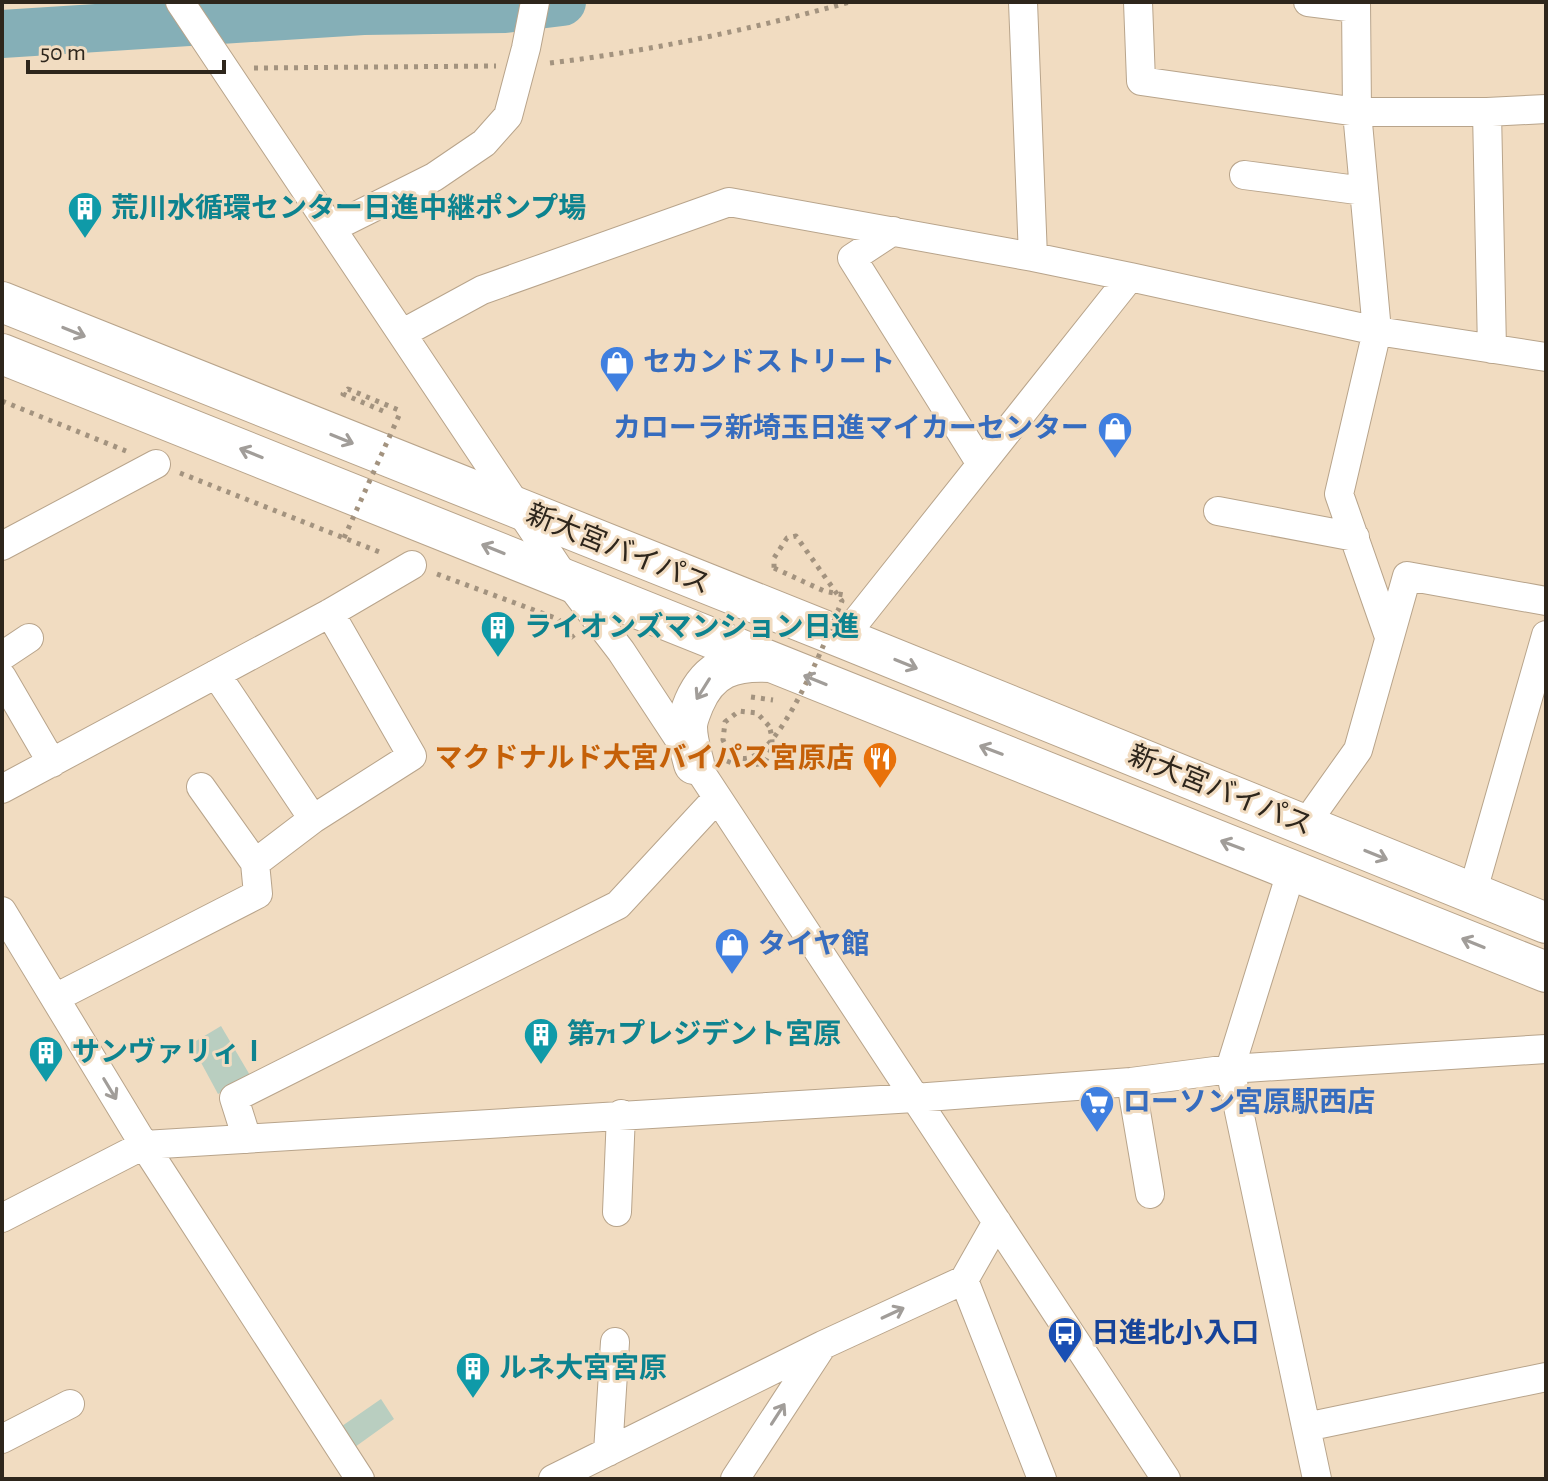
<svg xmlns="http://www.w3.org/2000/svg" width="1548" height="1481" viewBox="0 0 1548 1481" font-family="'Alegreya Sans','Noto Sans JP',sans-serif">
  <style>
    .green { fill: #b9cec0 }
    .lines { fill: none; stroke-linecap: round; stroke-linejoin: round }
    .river { stroke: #85afb7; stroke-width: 48 }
    .minor-casing { stroke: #b8a48b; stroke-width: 30 }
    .highway-casing { stroke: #b8a48b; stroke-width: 42 }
    .path { stroke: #a3937f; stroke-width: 5; stroke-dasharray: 4 6; stroke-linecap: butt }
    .minor { stroke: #fff; stroke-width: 28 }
    .highway { stroke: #fff; stroke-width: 40 }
    .path-bridge { stroke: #a3937f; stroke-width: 5; stroke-dasharray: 4 6; stroke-linecap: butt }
    .oneway { stroke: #a19d99 }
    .labels { text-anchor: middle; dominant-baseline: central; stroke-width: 6; stroke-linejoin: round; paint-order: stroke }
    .culture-label { font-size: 28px; font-weight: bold; fill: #0d838f; stroke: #f1dcc1; text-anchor: start }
    .shop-label { font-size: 28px; font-weight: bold; fill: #366cbe; stroke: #f1dcc1; text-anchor: start }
    .street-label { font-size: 28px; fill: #2e261c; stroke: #f1dcc1 }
    .food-label { font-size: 28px; font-weight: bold; fill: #c56008; stroke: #f1dcc1; text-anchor: end }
    .transit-label { font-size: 28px; font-weight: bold; fill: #164399; stroke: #f1dcc1; text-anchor: start }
  </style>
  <rect width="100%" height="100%" fill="#f1dcc1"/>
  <path class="green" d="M221,1026L251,1077L218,1094L191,1044Z
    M381,1399L394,1419L355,1447L342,1426Z"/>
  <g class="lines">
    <path class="river" d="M2,34L363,11L505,9L562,2"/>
    <defs>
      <path id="minor" d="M180,2L565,578L621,651L1166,1479
        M1023,2L1033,257
        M1138,2L1141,81L1357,112H1487L1546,109
        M1308,2L1356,8
        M1356,2L1357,112L1377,331L1339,494L1389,637
        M1487,112L1492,349
        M1244,175L1364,191
        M332,228L434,177L484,143L508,116L526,48L535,2
        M893,231L852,258L981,464
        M1130,277L1377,331L1546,357
        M403,333L482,290L729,202L1033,257L1130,277L843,638
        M1218,511L1355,537
        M2,546L156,464
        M2,656L29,638
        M216,674L313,819
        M2,677L52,763
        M201,787L255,863
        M2,789L330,613L412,565
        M1304,826L1358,750L1407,576L1546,601
        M1292,869L1230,1069L1317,1479
        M1472,894L1546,635
        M2,911L144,1145L360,1479
        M55,998L258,894L255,863L313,819L412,756L330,613
        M1131,1082L1150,1194
        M247,1139L234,1098L618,905L717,798
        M617,1212L621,1114
        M2,1218L144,1145L914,1098L1131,1082L1230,1069L1546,1049
        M997,1222L964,1280L1042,1479
        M1306,1427L1546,1377
        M2,1439L70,1404
        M608,1452L615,1342
        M553,1479L823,1345L964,1280
        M735,1479L822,1346"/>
      <path id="highway" d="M2,302L843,638L1546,923
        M2,354L1546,972
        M694,764C691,752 687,740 687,727C687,719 691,711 694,703C709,668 733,660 770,662"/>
    </defs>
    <use href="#minor" class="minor-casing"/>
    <use href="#highway" class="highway-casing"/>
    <path class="path" d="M550,63C651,51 752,29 850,2
      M254,68L496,66
      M2,401L126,451
      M383,411L343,394L348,389L401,411
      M180,473L382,553
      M774,568L824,591L844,595
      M437,574L558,619L576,641
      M751,697L773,700
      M727,761L742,767L764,763C773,750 774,741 769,726"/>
    <use href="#minor" class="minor"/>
    <use href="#highway" class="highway"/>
    <path class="path-bridge" d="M344,538L401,411
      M769,726L757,713L739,711L725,722L723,740C761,818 831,625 842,601L796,536L787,538L774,558V568"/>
  </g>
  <defs><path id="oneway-shaft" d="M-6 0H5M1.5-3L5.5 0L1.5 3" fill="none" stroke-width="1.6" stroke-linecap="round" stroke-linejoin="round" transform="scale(2)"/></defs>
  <g class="oneway">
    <use href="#oneway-shaft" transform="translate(74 332) rotate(22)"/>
    <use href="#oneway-shaft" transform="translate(342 439) rotate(22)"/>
    <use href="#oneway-shaft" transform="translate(251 453) rotate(-158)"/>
    <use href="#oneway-shaft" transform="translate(493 549) rotate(-158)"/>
    <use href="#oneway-shaft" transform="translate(906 664) rotate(22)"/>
    <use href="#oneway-shaft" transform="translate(815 680) rotate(-158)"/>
    <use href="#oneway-shaft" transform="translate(703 689) rotate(122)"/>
    <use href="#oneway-shaft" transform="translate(991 750) rotate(-159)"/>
    <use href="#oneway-shaft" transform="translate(1232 845) rotate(-159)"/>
    <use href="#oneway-shaft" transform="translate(1376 855) rotate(22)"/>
    <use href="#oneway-shaft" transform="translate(1473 943) rotate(-158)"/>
    <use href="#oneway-shaft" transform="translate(110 1089) rotate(59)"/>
    <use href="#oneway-shaft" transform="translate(893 1313) rotate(-25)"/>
    <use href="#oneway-shaft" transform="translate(778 1414) rotate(-57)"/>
  </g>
  <defs>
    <symbol id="building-pin" viewBox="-11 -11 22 30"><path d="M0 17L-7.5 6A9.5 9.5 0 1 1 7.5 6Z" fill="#0f9aa8" stroke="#f1dcc1"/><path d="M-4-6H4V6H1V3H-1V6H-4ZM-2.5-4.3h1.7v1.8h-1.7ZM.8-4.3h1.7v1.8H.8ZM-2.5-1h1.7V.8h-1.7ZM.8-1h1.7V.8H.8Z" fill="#fff"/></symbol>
    <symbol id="shop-pin" viewBox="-11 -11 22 30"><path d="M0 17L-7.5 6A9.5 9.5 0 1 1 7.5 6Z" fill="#3f7fe0" stroke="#f1dcc1"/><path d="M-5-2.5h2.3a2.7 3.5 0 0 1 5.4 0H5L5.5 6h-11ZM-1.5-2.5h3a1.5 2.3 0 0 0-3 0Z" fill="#fff"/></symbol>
    <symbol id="restaurant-pin" viewBox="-11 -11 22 30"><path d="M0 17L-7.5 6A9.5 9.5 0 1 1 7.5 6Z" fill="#e8710a" stroke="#f1dcc1"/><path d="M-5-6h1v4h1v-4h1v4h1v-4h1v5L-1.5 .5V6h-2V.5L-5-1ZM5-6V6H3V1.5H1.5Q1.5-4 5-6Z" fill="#fff"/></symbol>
    <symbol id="supermarket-pin" viewBox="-11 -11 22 30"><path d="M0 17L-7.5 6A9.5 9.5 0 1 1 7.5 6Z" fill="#3f7fe0" stroke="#f1dcc1"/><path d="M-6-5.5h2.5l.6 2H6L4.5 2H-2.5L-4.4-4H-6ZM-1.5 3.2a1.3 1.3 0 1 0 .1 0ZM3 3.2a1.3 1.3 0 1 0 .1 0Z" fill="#fff"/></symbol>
    <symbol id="bus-pin" viewBox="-11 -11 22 30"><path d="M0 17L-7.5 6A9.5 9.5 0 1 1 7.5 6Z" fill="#1a4fb4" stroke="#f1dcc1"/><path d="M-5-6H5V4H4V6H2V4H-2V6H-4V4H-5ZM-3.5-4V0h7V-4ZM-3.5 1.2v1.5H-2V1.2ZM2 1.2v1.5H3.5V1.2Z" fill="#fff"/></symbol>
  </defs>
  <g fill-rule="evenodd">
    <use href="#building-pin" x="65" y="189" width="40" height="54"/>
    <use href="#shop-pin" x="597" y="343" width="40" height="54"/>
    <use href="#shop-pin" x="1095" y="409" width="40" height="54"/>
    <use href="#building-pin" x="478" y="608" width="40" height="54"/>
    <use href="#restaurant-pin" x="860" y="739" width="40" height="54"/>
    <use href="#shop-pin" x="712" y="925" width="40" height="54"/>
    <use href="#building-pin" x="521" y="1015" width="40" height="54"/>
    <use href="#building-pin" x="26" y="1033" width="40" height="54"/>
    <use href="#supermarket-pin" x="1077" y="1083" width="40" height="54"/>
    <use href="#bus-pin" x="1045" y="1314" width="40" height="54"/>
    <use href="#building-pin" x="453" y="1349" width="40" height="54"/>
  </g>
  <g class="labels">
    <g class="culture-label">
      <text x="111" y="209">荒川水循環センター日進中継ポンプ場</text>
      <text x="524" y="628">ライオンズマンション日進</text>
      <text x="567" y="1035">第71プレジデント宮原</text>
      <text x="72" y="1053">サンヴァリィⅠ</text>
      <text x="499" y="1369">ルネ大宮宮原</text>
    </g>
    <g class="shop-label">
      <text x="643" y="363">セカンドストリート</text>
      <text x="1089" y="429" text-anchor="end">カローラ新埼玉日進マイカーセンター</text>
      <text x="758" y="945">タイヤ館</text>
      <text x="1123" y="1103">ローソン宮原駅西店</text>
    </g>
    <g class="street-label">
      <text transform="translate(618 550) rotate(22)">新大宮バイパス</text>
      <text transform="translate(1220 791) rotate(22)">新大宮バイパス</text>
    </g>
    <g class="food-label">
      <text x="854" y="759">マクドナルド大宮バイパス宮原店</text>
    </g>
    <g class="transit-label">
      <text x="1091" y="1334">日進北小入口</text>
    </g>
  </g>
  <rect width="1548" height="1481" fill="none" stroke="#2e261c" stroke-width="8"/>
  <path d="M28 60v12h196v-12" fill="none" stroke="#2e261c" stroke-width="4"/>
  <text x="40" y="60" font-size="24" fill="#2e261c" stroke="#f1dcc1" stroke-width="6" paint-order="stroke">50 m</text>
</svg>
